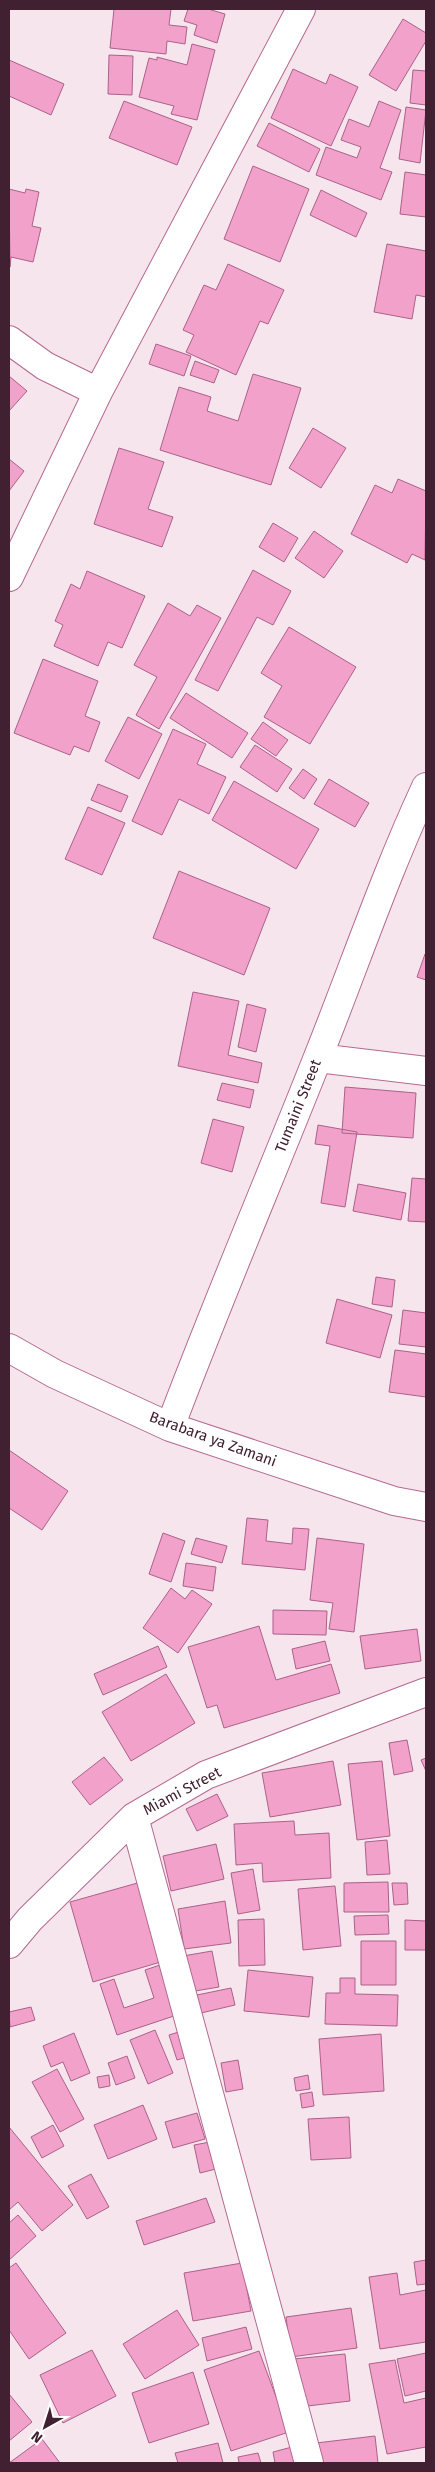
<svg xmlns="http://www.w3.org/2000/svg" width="435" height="2472" viewBox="0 0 435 2472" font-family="'Fira Sans',sans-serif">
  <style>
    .building { fill: #f1a1ca; stroke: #ac6189 }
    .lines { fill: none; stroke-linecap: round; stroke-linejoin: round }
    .minor-casing { stroke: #b56a92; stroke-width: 30 }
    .minor { stroke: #fff; stroke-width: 28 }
    .labels { text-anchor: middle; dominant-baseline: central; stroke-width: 4; stroke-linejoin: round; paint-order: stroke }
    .street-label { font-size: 15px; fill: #402031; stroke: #fff }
  </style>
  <rect width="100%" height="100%" fill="#f6e5ed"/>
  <path class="building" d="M114,9H171L169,25L187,27L185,44L167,41L166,54L110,48Z
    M188,9H208L225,14L217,43L194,35L197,25L184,21Z
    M403,19L426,33V41L396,91L369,75Z
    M192,44L215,50L197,120L171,114L174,106L139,97L149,58L157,60V57L187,65Z
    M109,55L133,56L132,95L108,94Z
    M9,60L64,84L51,115L9,96Z
    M293,69L326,84L330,74L358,87L331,146L271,118Z
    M413,70L426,71V105L410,103Z
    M124,101L192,127L177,165L109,138Z
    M379,101L401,110L380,168L392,172L381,200L316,175L326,147L357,158L361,147L341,140L349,119L369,127Z
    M406,107L426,110L420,163L399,159Z
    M269,123L320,149L309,172L257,146Z
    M253,166L309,189L280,262L224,239Z
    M405,172L426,175V217L400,214Z
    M9,189L25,193L26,189L39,192L32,226L41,228L33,262L11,257L10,267Z
    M321,190L367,213L356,237L310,215Z
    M387,244L426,251V297L416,295L412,319L374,312Z
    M228,264L284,290L268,324L260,321L236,375L186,352L194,335L183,330L204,285L216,290Z
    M156,344L191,356L184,376L149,364Z
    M195,361L219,370L214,383L190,375Z
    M253,374L301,388L271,485L160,450L179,387L211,397L207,411L238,421Z
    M9,376L27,391L9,411Z
    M313,428L346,448L321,488L289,468Z
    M119,448L164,462L148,509L173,517L162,547L94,524Z
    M9,459L24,471L9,491Z
    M398,479L426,491L425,560L412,554L407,563L351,534L375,485L392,493Z
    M273,523L298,538L284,562L259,547Z
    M314,531L343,551L324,578L295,558Z
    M253,570L291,591L273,625L257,617L218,691L195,680Z
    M87,571L145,596L122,648L108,642L98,666L54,646L63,625L55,621L71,584L80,589Z
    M168,603L190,616L197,605L221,618L159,729L136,715L157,677L134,665Z
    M289,627L356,667L310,744L264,717L282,686L261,673Z
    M43,659L98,681L85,716L100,722L89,752L74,746L70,755L14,733Z
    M186,693L248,733L232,758L170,718Z
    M128,717L162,734L139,779L105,761Z
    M263,722L288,740L276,756L251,739Z
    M173,729L206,744L197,764L226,777L209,814L179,799L162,835L132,821Z
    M255,745L292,769L277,792L240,767Z
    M303,769L317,779L304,799L289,788Z
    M329,779L369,803L355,827L314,804Z
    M234,781L319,829L296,869L212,820Z
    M98,784L128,796L121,812L91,800Z
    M88,807L125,823L102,875L65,859Z
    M179,871L270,908L244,975L153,938Z
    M425,954L426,955V980L417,977Z
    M193,992L239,1001L228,1055L262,1063L258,1083L178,1066Z
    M247,1004L266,1009L256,1052L238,1047Z
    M222,1083L254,1090L250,1108L217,1100Z
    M345,1087L416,1093L413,1138L342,1133Z
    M213,1119L244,1127L232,1172L201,1163Z
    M318,1125L357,1132L345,1207L321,1203L330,1146L315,1144Z
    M412,1178L426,1179V1222L408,1221Z
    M358,1184L406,1193L401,1220L353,1211Z
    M376,1277L395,1280L392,1307L372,1304Z
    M337,1299L392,1315L380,1358L326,1343Z
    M403,1310L426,1313V1347L399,1344Z
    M395,1350L426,1354V1397L389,1392Z
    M9,1450L68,1491L42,1530L9,1508Z
    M247,1518L268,1520L266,1541L292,1544L293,1528L309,1529L305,1570L242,1564Z
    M163,1533L185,1541L171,1582L149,1574Z
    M196,1538L227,1546L222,1563L191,1554Z
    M317,1538L364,1544L354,1632L329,1629L333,1603L310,1600Z
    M186,1563L216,1567L213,1591L183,1586Z
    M171,1588L185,1599L192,1590L212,1604L178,1653L143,1628Z
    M273,1610L327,1611L326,1635L273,1634Z
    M259,1626L276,1680L331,1664L340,1693L224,1728L217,1705L207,1708L188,1647Z
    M417,1629L421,1661L365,1669L360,1636Z
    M325,1641L330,1661L296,1669L292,1649Z
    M158,1646L167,1667L103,1695L94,1674Z
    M166,1674L195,1723L131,1761L102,1712Z
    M407,1740L413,1771L394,1775L389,1743Z
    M104,1757L123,1780L90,1805L72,1782Z
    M426,1758V1771L421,1760Z
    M333,1761L341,1805L270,1817L262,1773Z
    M382,1761L390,1836L357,1840L348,1764Z
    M217,1794L228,1816L197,1831L186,1809Z
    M294,1821L295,1835L329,1833L331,1878L263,1882L262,1863L236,1865L234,1824Z
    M387,1840L390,1874L367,1875L365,1842Z
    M216,1844L224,1879L171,1891L163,1856Z
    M253,1869L260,1910L238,1914L231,1873Z
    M141,1882L164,1961L93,1982L70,1902Z
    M388,1882L389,1912H344V1883Z
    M392,1883H407L408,1904L394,1905Z
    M335,1886L341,1946L303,1950L298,1889Z
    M225,1901L231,1943L184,1949L178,1909Z
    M388,1915L389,1934L355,1935L354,1916Z
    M264,1919L265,1965L239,1966L238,1920Z
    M405,1920L426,1921V1950H405Z
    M361,1941H396V1985H361Z
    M212,1951L219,1987L189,1992L183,1956Z
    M163,1964L180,2014L117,2035L100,1984L114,1979L124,2008L154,1998L145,1970Z
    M248,1970L313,1977L309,2017L244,2011Z
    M340,1978H355V1994L398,1995L397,2026L325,2024L326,1993H340Z
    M231,1988L235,2005L201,2013L197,1995Z
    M31,2007L35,2020L10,2027L9,2012Z
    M155,2030L173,2073L148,2084L130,2040Z
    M185,2030L194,2055L177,2060L169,2035Z
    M74,2033L90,2073L71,2081L63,2062L51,2067L43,2046Z
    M381,2034L384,2091L323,2095L319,2039Z
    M127,2056L135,2078L116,2085L108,2063Z
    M238,2060L243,2089L226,2092L221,2063Z
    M57,2069L84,2119L60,2132L32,2082Z
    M109,2075L110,2086L99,2088L97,2077Z
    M308,2075L310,2089L296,2091L294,2078Z
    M312,2092L314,2106L302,2108L300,2094Z
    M143,2105L157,2139L108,2159L94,2125Z
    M197,2113L205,2139L173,2148L165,2122Z
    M349,2117L351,2158L311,2160L308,2119Z
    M53,2125L64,2146L42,2158L31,2137Z
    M9,2127L73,2205L42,2231L18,2202L9,2210Z
    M210,2142L216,2169L200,2173L194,2145Z
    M91,2174L109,2207L87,2219L68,2186Z
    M206,2198L215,2222L144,2245L136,2221Z
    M18,2215L36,2236L9,2260V2223Z
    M426,2260V2284L417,2285L414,2262Z
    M16,2263L66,2333L29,2359L9,2330V2268Z
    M242,2263L251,2311L193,2321L184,2273Z
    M397,2273L400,2295L426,2290V2342L380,2349L369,2277Z
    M351,2308L357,2348L291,2357L286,2317Z
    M177,2310L199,2345L145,2379L123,2344Z
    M246,2327L252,2349L207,2361L202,2338Z
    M92,2350L116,2396L63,2423L40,2375Z
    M259,2351L289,2432L231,2451L204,2370Z
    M426,2353V2391L405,2396L397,2359Z
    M345,2354L350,2401L299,2407L293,2359Z
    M395,2360L404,2403L426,2398V2447L387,2454L369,2364Z
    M193,2372L209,2424L149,2443L132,2393Z
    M9,2394L32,2422L9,2441Z
    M375,2436L378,2463H319L316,2443Z
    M42,2439L60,2463H9Z
    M218,2443L223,2463H178L175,2453Z
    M292,2447L296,2463H275L273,2452Z
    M258,2453L261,2463H239L238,2457Z"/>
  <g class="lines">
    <defs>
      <path id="minor" d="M9,340L45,366L98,392
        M9,577L98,392L301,9
        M318,1058L426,1071
        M9,1348L55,1374L170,1427L394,1501L426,1507
        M170,1427C217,1302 269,1181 318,1057C354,967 385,875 426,787
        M134,1817L309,2463
        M9,1944L30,1919L134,1817L206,1775L426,1692"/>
    </defs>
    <use href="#minor" class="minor-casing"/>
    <use href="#minor" class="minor"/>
  </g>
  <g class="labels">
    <g class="street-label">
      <text transform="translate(298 1106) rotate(-68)">Tumaini Street</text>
      <text transform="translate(213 1439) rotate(20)">Barabara ya Zamani</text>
      <text transform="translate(182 1791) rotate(-28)">Miami Street</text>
    </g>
  </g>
  <rect width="435" height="2472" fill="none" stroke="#402031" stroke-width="20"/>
  <g transform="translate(45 2427) rotate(219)" stroke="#ffffff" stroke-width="4" paint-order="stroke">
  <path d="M0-4L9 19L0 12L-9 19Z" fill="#402031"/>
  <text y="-8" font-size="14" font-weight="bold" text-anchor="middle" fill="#402031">N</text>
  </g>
</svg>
